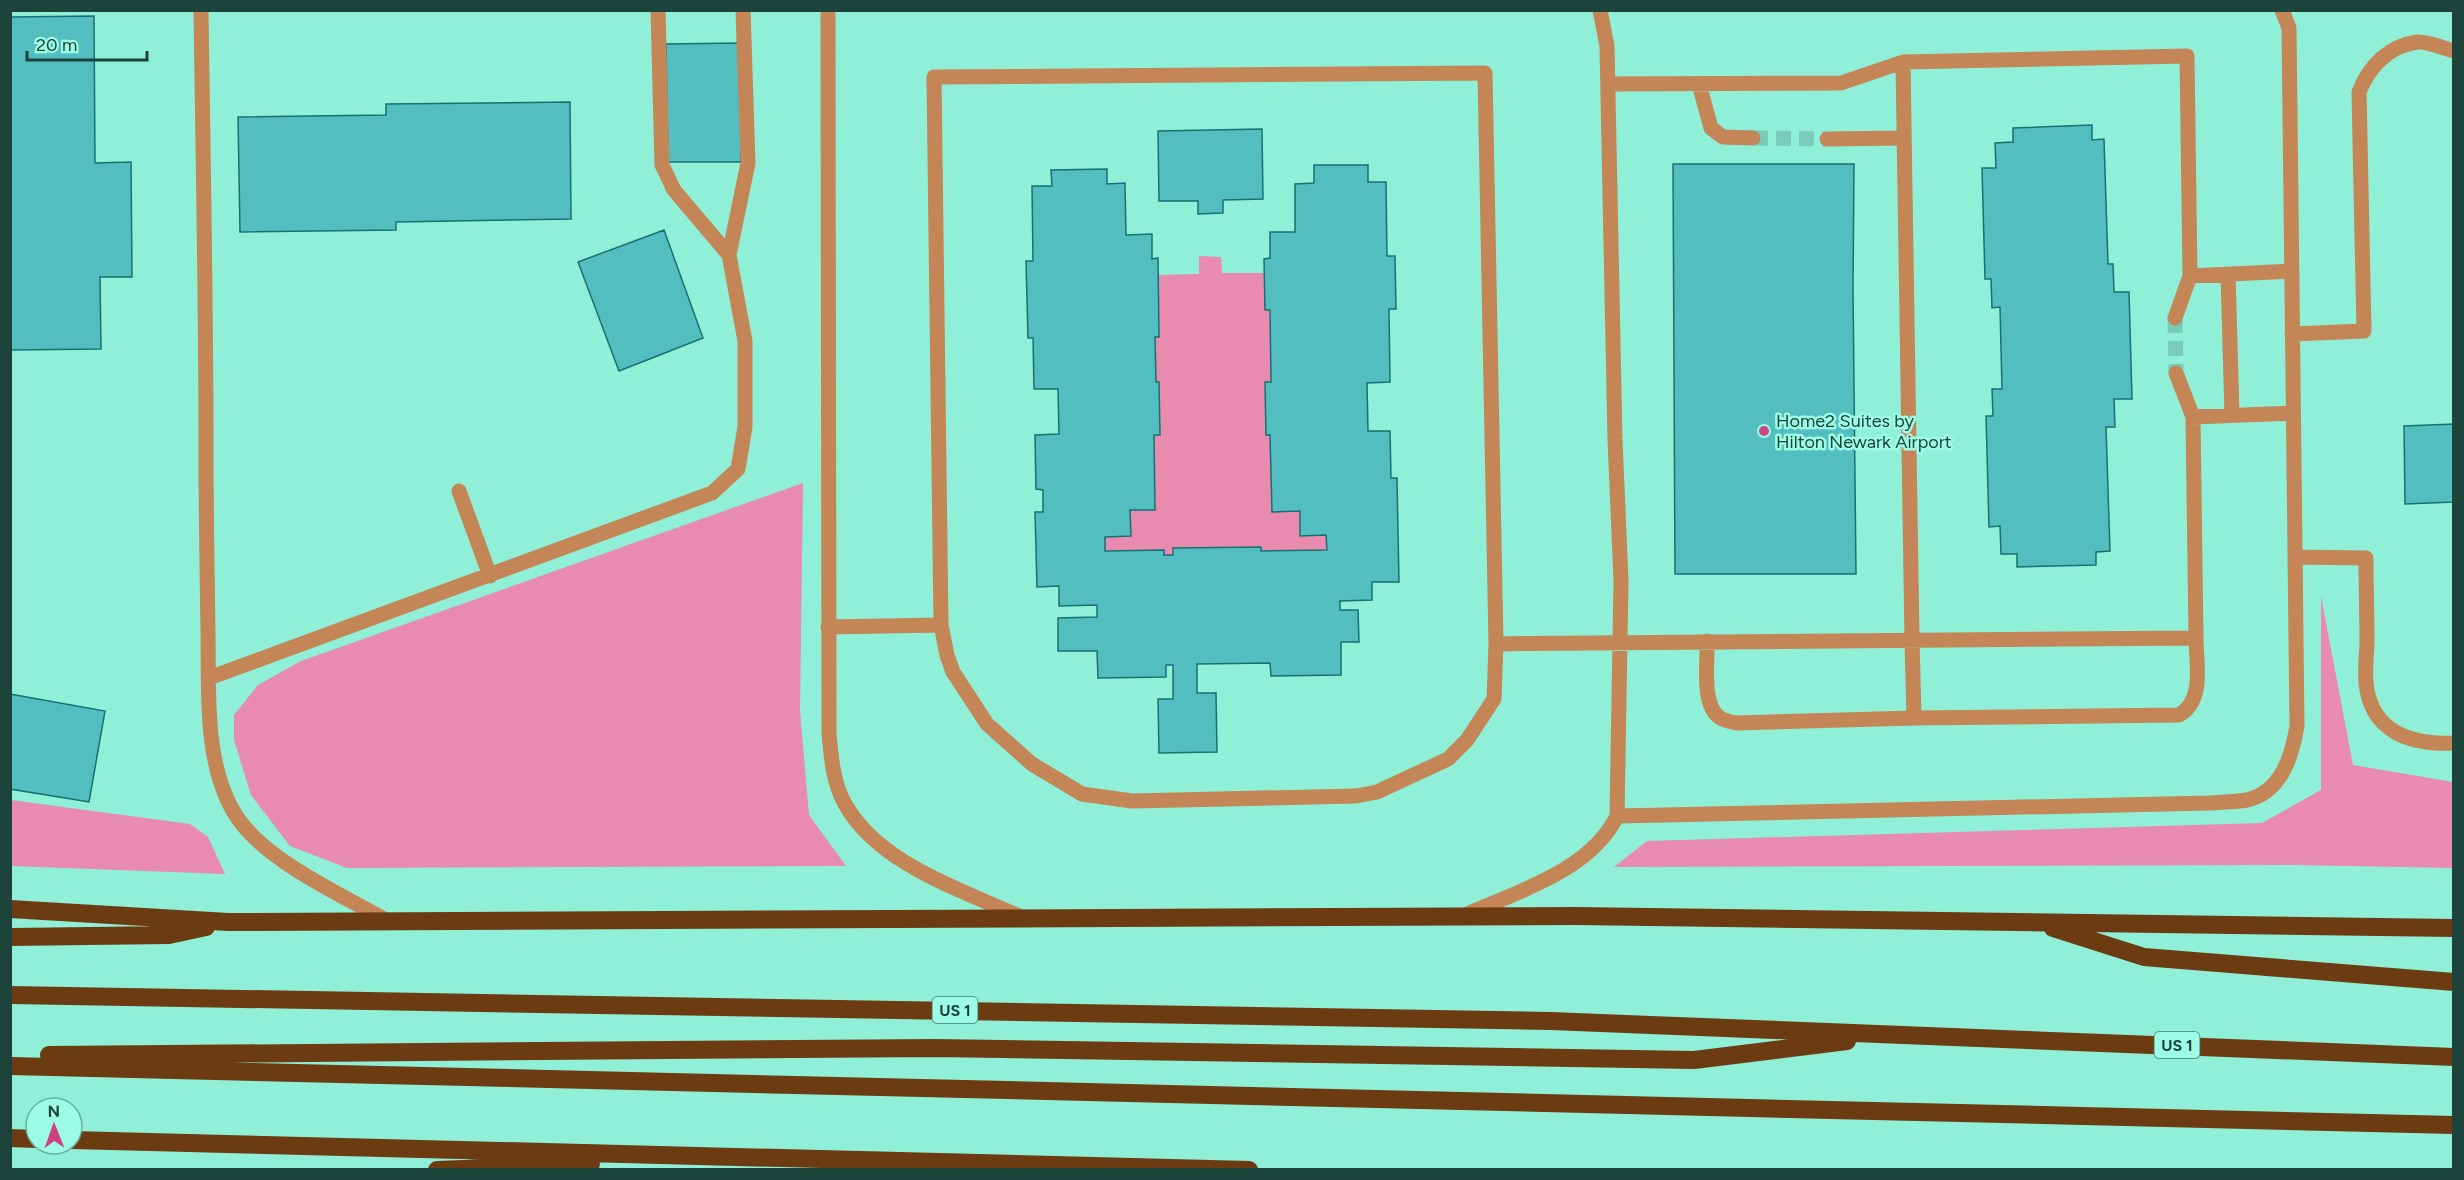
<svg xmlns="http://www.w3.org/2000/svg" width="2464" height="1180" viewBox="0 0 2464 1180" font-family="Figtree,sans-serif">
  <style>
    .green { fill: #e88bae }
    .building { fill: #53bebf; stroke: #197071; stroke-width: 1.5 }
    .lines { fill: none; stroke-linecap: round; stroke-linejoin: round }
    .minor-tunnel { stroke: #79cdb8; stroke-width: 15; stroke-dasharray: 15 8; stroke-linecap: butt }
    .minor { stroke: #c48557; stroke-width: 15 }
    .highway { stroke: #6d3b12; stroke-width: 18 }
    .poi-dot { fill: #cb4381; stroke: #9dfce4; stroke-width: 2 }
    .labels { text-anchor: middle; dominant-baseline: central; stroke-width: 5; stroke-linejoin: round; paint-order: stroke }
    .shield { fill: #9dfce4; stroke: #437b6e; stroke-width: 1.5 }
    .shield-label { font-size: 16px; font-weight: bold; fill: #1c443b }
    .poi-label { font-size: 18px; fill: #1c443b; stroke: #9dfce4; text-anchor: start }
  </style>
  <rect width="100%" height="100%" fill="#90efd7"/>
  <path class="green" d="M1199,256L1221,257L1222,273H1265V310H1270L1271,382L1265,383L1266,435H1270L1272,511H1300V536L1326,535L1327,550L1261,551L1260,547L1174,548L1173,555H1164V550L1105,551V537L1130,536V510L1155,509L1154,435H1160L1159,383L1156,382L1155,337L1159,336L1158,275L1199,274Z
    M803,483L800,711L809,815L846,866L347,868L290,846L251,795L234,740V715L258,685L301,661Z
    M2321,596L2353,765L2453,782V868L2294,865L1614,867L1647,841L2262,823L2321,790Z
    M11,800L190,824L208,837L225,874L11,866Z"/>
  <path class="building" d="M94,16L95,163L131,162L132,277H100L101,349L10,350V17Z
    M740,43L741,162H668L666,44Z
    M570,102L571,219L396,222V230L240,232L238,117L386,115V104Z
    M2092,125V140L2104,139L2108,264H2113L2114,292H2129L2132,399H2114L2115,427H2106L2110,551L2096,552V565L2017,567V554H2001L2000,526L1989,527L1986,416H1993L1992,389H2002L2000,307L1992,308L1991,279H1985L1982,168H1996L1995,143L2013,142V128Z
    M1262,129L1263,199L1223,200V213L1198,214V201H1159L1158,131Z
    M1673,164H1854L1853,289L1856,574H1675Z
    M1314,165H1368V182H1386L1387,256H1395L1396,309H1389L1390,382L1367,383L1368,431H1390L1391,478H1397L1399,582H1372V600L1340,601V610H1358L1359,642H1341V675L1271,676L1270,663L1197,664V693H1216L1217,752L1159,753L1158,699H1173V665H1166V677L1098,678L1097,651H1058V618L1097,617V605L1059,606V586L1037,587L1035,512H1043V490L1036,489L1035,435L1059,434L1058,389H1034L1033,338H1028L1026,261H1033L1032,186H1052L1051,170L1107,169V184L1125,183L1126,235L1152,234V259L1158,258L1159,337H1155L1156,382H1159L1160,435H1154L1155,510H1130L1131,536L1105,537V551L1164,550V555H1173V548L1261,547V551L1327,550L1326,535L1300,536V511L1272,512L1270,435H1266L1265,382H1271L1270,310H1265L1264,259L1270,258V232H1295V184L1314,183Z
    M664,230L703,338L619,371L578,262Z
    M2454,424V502L2405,504L2404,426Z
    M10,694L105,711L89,802L10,789Z"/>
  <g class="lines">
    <path class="minor-tunnel" d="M1753,138L1827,139
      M2175,318L2176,373"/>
    <path class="minor" d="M201,10C203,156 206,301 206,447C206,508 207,570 208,632C209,688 204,759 232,809C259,859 341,894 389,922
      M658,10L662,165L674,190L729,255
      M828,10L829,733C831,757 833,783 845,804C879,865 963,890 1023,918
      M1485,73L1496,644L1494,699L1467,740L1448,759L1377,792L1356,796L1132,801L1082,794L1032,764L987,724L953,672L947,655L941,625L934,77Z
      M1608,84L1841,83L1903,62
      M1699,84L1711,128L1723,137L1753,138
      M1827,139L1904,138
      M2228,274L2232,415
      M2190,276L2291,271
      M2292,334L2364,331L2359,92C2369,67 2388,46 2417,42C2427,41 2443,48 2454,51
      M2176,373L2193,417L2196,638
      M2193,417L2293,413
      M459,491L490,576
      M2295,557L2366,558C2366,587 2367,616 2367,645C2366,658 2365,670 2366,683C2371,732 2410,745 2454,743
      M828,627L941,625
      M1707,641C1708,662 1701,704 1719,717C1724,721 1731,722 1737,723L1914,718
      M1496,644C1729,640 1962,639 2196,638C2196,664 2205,700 2179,715L1914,718L1912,640L1903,62L2187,56L2190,276L2175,318
      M209,678L712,493L738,469L745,427V341L729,255L748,163L743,10
      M1617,816L2209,803C2222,802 2235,802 2247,800C2282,792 2292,755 2297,726L2289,28L2282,10
      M1465,915C1517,892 1591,870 1617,816L1621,581L1615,440L1607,46L1600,10"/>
    <path class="highway" d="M10,909L228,922L1575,916L2454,928
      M2053,928L2144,957L2454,982
      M10,937L169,935L206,927
      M10,995L1551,1021L2454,1057
      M49,1055L935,1048L1694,1060L1847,1041
      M10,1066L2454,1125
      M10,1138L36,1139
      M72,1140L1249,1170
      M437,1170L591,1164"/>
  </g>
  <circle class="poi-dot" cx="1764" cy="431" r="6"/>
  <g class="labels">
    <g class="shield">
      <rect x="932.5" y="997" width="45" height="26" rx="4.5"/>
      <rect x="2154.5" y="1032" width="45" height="26" rx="4.5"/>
    </g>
    <g class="shield-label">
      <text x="955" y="1010">US 1</text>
      <text x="2177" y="1045">US 1</text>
    </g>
    <g class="poi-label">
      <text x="1776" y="421">Home2 Suites by<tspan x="1776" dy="21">Hilton Newark Airport</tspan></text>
    </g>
  </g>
  <rect width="2464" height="1180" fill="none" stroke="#1c443b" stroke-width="24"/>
  <g transform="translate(54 1126) rotate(359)"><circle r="28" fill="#9dfce4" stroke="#69b2a0" stroke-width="1.5"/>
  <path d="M0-4.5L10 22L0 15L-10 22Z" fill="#cb4381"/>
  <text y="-9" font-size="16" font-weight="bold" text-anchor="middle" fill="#1c443b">N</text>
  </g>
  <path d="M27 51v9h120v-9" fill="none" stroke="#1c443b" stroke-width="3"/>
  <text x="36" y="51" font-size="18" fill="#1c443b" stroke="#9dfce4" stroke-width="4.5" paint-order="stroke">20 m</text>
</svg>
